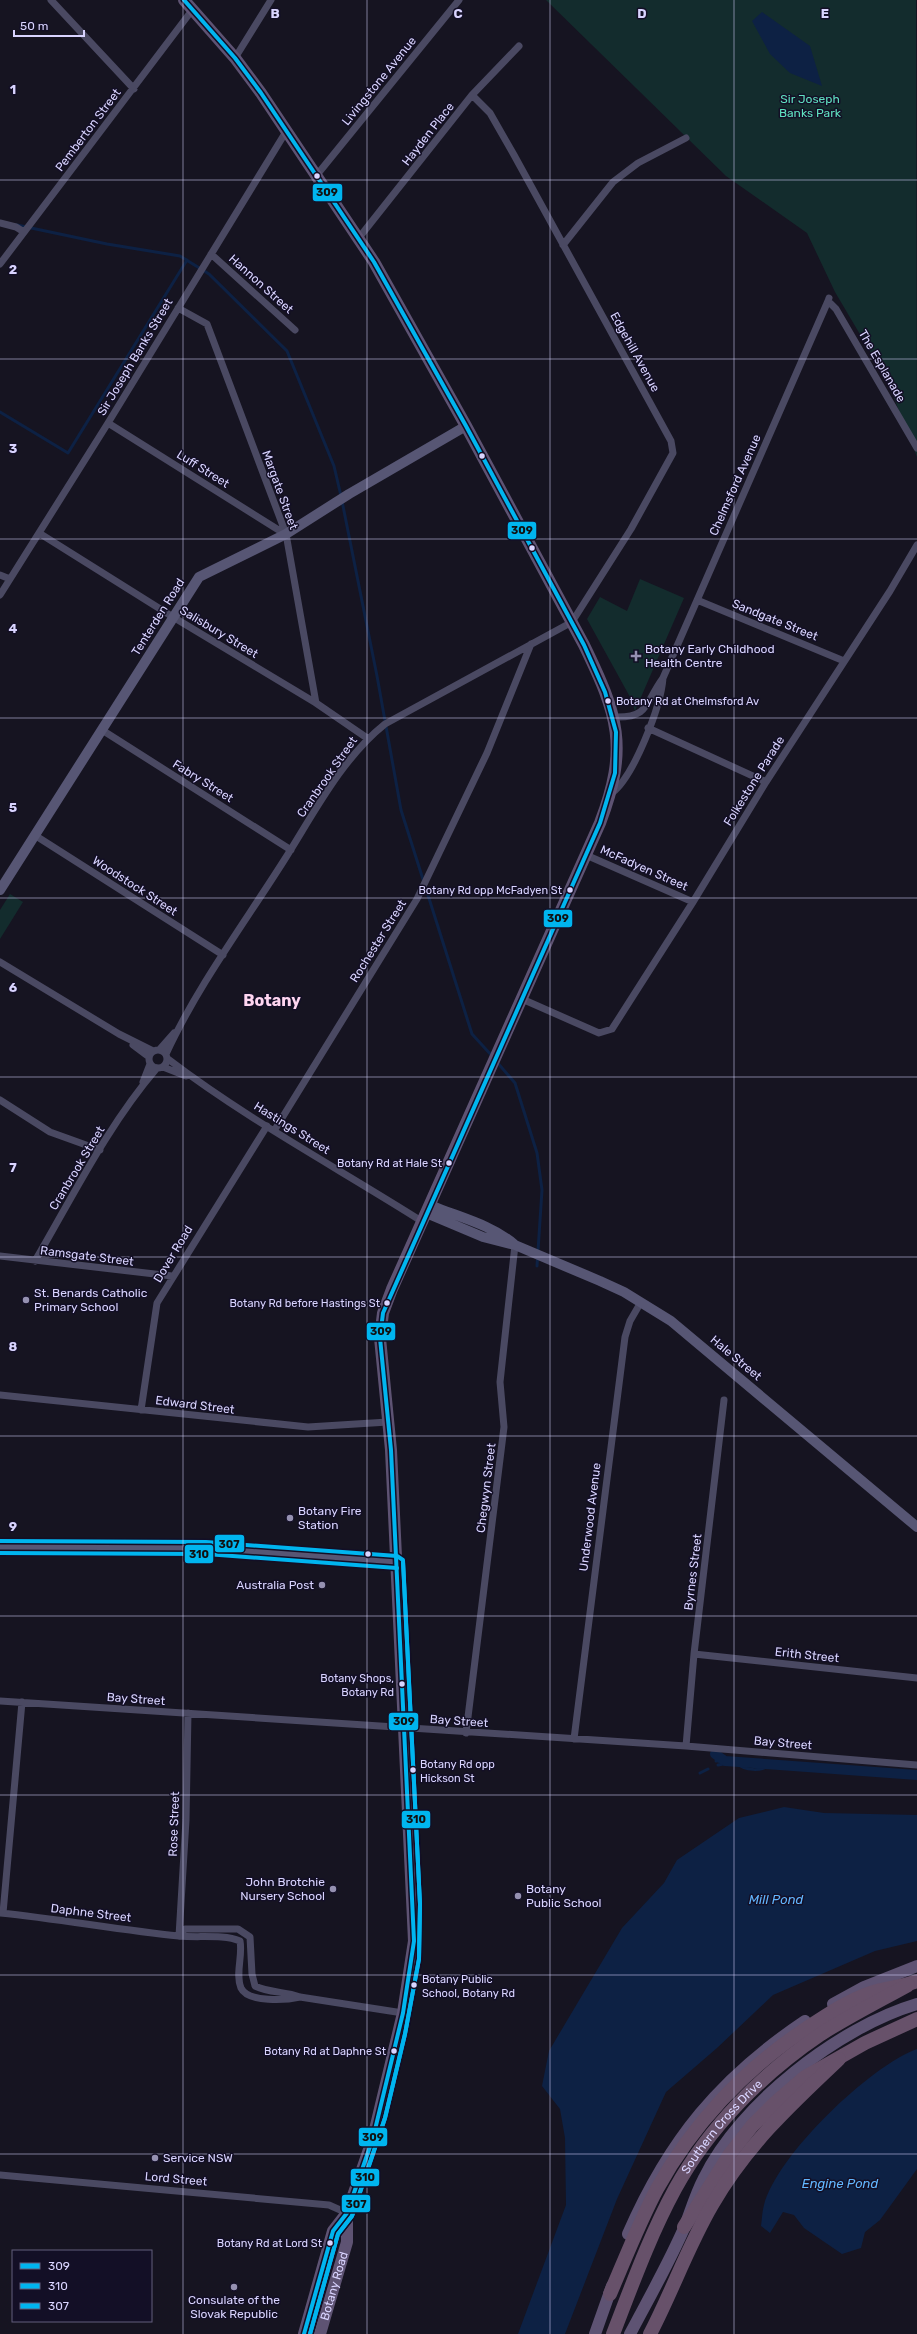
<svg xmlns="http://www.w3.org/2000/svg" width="917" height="2334" viewBox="0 0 917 2334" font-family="Rubik,sans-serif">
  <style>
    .green { fill: #132c2d }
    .water { fill: #0d2144 }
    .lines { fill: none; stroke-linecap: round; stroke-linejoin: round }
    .stream { stroke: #0d2144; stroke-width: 3 }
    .canal { stroke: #0d2144; stroke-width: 10 }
    .street { stroke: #4a4962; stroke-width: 7 }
    .secondary { stroke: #575674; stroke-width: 10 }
    .primary { stroke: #5e5373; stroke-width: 12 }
    .highway { stroke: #67516a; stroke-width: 14 }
    .bus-1-casing { stroke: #130f26; stroke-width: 7 }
    .bus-2-casing { stroke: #130f26; stroke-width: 7 }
    .bus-3-casing { stroke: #130f26; stroke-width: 7 }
    .bus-1 { stroke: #00b5ef; stroke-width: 4 }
    .bus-2 { stroke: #00b5ef; stroke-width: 4 }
    .bus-3 { stroke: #00b5ef; stroke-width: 4 }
    .grid { fill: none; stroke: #d9d4ff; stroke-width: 1; stroke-opacity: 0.55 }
    .bus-dot { fill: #d9d4ff; stroke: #130f26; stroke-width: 1.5 }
    .poi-dot { fill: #9591b1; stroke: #130f26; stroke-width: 1.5 }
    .labels { text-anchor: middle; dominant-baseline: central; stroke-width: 3; stroke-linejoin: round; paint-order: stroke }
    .bus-label { font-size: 11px; fill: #d9d4ff; stroke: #130f26; text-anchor: end }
    .street-label { font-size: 12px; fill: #d9d4ff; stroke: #130f26 }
    .park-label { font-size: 12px; fill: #5fe0c0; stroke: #130f26 }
    .poi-label { font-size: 12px; fill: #d9d4ff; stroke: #130f26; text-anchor: start }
    .water-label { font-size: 13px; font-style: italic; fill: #62b6ff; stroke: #130f26 }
    .district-label { font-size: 16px; font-weight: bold; fill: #ffd6f0; stroke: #130f26 }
    .grid-label { font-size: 13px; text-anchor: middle; font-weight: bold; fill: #d9d4ff; stroke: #130f26; stroke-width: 3; stroke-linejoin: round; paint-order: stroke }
    .line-badge { stroke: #130f26; stroke-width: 1.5 }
    .pale-badge-label { font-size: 11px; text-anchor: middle; font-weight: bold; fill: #111 }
  </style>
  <rect width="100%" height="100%" fill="#161421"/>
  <path class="green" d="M546,0H916L917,457L887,380L835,292L807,233L726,176Z
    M640,579L684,598L635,711L630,697L587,619L600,597L627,611Z
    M10,894L23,902L0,939V910Z"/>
  <path class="water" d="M762,12L810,46L822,86L790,73L770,54L752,21Z
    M784,1807L824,1813L917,1815V1941L875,1951L773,1995L717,2048L666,2092L617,2199L565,2334H518L566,2205L565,2138L560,2109L542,2086L549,2051L622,1928L664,1883L677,1860L739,1818Z
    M917,2049V2169L880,2220L865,2232L861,2248L842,2254L804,2228L794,2215L783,2212L770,2233L761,2226C762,2219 762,2212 764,2205C777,2155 870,2066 917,2049Z"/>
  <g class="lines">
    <path class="stream" d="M17,225L107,244L180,256L209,274L287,351L334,466L341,496
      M0,412L68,453L187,260
      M342,501L377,676L401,810L472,1034L493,1057
      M496,1061L515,1083L537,1153L542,1190L537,1266
      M716,1761H725
      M718,1765L734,1762C746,1771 760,1772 773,1764
      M700,1773L708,1769"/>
    <path class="canal" d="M715,1754L725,1761L917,1775"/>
    <path class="street" d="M51,0L134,89
      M235,58L271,0
      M316,176L459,0
      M0,223L16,227L24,232
      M358,239L472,95L519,46
      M563,245L613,182L638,163L686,138
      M211,254L295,330
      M0,264L193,9
      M829,298L828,301L836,309L917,448
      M178,308L207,324L286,534L316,703
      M108,423L285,534
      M39,533L173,617L316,703L367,738
      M0,575L10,579
      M0,595L108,423L287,130
      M697,600L844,661
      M615,717C650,718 645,702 663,678L828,301
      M648,728L766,782
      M102,730L291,850
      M612,793C634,776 661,706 663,678
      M36,836L223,955
      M586,855L693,902
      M0,962L119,1034L153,1051
      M522,999L599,1033L612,1029L693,902L766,782L890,591L917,545
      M133,1045L149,1057
      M149 1059a9 9 0 1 1 18 0a9 9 0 1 1-18 0Z
      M159,1050L174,1033
      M166,1054C197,987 243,925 283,862C313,815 341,759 385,724L572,622L631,529L673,453L671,441L514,155L490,113L472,95
      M168,1059C248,1120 338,1168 423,1222
      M163,1067L186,1076
      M143,1082L150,1064
      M0,1100L50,1132L100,1150
      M274,1131L417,899L487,753L531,644
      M0,1256L172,1276
      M35,1261C73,1196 108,1125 157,1068
      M0,1395L308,1427L388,1422
      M141,1410L157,1303L267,1126
      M694,1654L917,1678
      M0,1701L686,1746L917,1765
      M466,1733L504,1427L500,1382L515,1245
      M574,1739L625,1337L630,1321L641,1302
      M686,1746L694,1654L724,1400
      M0,1913C60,1919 119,1930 179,1936C198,1938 223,1934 240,1941C243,1956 235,1974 241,1988C248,2003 287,2000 300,1997
      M3,1913L22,1702
      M179,1936L185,1929H238L250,1937L252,1974L255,1986C269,1993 285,1991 300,1997L403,2013
      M179,1936L186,1820L188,1713
      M0,2175L329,2205L347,2213"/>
    <path class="secondary" d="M0,890L199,577L286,534L349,494L466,426
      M430,1205C458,1217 490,1224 514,1244
      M426,1213L483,1237L515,1245L600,1281L624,1292L671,1321L917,1527
      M0,1547L206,1548L397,1562"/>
    <g class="primary">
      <path d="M184,0L235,58L261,93L374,262L466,426L584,645C618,715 629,747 600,823L392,1289L383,1313L380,1338L391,1450L414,1941L403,2013L373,2138L347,2213L333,2231L304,2334"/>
      <path d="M833,2004L864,1987L917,1966"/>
      <path d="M628,2234C669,2140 720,2078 805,2021"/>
      <path id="s1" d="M320,2334L347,2242V2213"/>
      <path d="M595,2334L612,2286"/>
      <path d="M630,2334C649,2298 669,2263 685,2226C691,2210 696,2193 704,2178C740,2104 839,2027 917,2004"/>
    </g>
    <g class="highway">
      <path d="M684,2227L730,2154L752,2126L776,2102L805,2077L865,2043L917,2019"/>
      <path d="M610,2294C625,2259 639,2223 657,2189C692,2125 744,2070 804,2030C824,2017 847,2001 870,1993C885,1988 902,1987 917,1981"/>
      <path id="s2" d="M613,2334C632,2285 650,2235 675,2189C709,2127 762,2074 821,2034C849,2016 879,2001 908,1985"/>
      <path d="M650,2334C672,2292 688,2246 712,2205C746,2146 790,2105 839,2059"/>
    </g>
    <defs>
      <path id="bus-1" d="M184,0L235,58L261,93L374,262L466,426L584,645L605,692L616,732L615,773L600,823L383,1313L380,1338L391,1450L414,1941L403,2013L373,2138L347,2213L333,2231L304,2334"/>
      <path id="bus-2" d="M0,1553L206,1554L397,1568
        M310,2334L338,2234L352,2216L385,2118L405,2034L419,1959L420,1904L403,1562"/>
      <path id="bus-3" d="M0,1541L206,1542L397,1556L403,1560L420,1904L419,1959L405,2034L385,2118L352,2216L338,2234L310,2334"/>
    </defs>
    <use href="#bus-1" class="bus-1-casing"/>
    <use href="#bus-2" class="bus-2-casing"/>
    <use href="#bus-3" class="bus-3-casing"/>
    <use href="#bus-1" class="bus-1"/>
    <use href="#bus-2" class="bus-2"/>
    <use href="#bus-3" class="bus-3"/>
  </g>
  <path class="grid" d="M183,0V2334M367,0V2334M550,0V2334M734,0V2334M0,180H917M0,359H917M0,539H917M0,718H917M0,898H917M0,1077H917M0,1257H917M0,1436H917M0,1616H917M0,1795H917M0,1975H917M0,2154H917"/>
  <g class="bus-dot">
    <circle cx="317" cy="176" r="3.5"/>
    <circle cx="482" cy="456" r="3.5"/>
    <circle cx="532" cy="548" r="3.5"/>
    <circle cx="608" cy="701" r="3.5"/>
    <circle cx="570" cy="890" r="3.5"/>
    <circle cx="449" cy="1163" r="3.5"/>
    <circle cx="387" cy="1303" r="3.5"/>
    <circle cx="368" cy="1554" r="3.5"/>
    <circle cx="402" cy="1684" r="3.5"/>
    <circle cx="413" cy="1770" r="3.5"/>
    <circle cx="414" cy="1985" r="3.5"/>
    <circle cx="394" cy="2051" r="3.5"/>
    <circle cx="330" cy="2243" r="3.5"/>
  </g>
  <g class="poi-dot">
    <path d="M634 650h4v4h4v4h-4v4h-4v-4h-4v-4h4z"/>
    <circle cx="26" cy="1300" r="4"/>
    <circle cx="290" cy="1518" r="4"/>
    <circle cx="322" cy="1585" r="4"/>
    <circle cx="333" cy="1889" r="4"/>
    <circle cx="518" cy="1896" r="4"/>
    <circle cx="155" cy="2158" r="4"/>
    <circle cx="234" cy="2287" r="4"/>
  </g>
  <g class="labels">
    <g class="bus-label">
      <text x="616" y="701" text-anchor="start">Botany Rd at Chelmsford Av</text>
      <text x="562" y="890">Botany Rd opp McFadyen St</text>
      <text x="442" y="1163">Botany Rd at Hale St</text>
      <text x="380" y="1303">Botany Rd before Hastings St</text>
      <text x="394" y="1678">Botany Shops,<tspan x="394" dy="14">Botany Rd</tspan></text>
      <text x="420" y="1764" text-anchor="start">Botany Rd opp<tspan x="420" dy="14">Hickson St</tspan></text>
      <text x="422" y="1979" text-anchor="start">Botany Public<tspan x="422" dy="14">School, Botany Rd</tspan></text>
      <text x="386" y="2051">Botany Rd at Daphne St</text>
      <text x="322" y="2243">Botany Rd at Lord St</text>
    </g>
    <g class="street-label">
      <text transform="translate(379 81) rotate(-51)">Livingstone Avenue</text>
      <text transform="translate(88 130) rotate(-53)">Pemberton Street</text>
      <text transform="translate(428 134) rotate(-52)">Hayden Place</text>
      <text transform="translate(261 284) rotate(42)">Hannon Street</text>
      <text transform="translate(635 352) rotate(61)">Edgehill Avenue</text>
      <text transform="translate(135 357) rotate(-59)">Sir Joseph Banks Street</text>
      <text transform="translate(882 366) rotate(60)">The Esplanade</text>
      <text transform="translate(203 469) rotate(32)">Luff Street</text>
      <text transform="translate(735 485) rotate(-66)">Chelmsford Avenue</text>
      <text transform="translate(280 490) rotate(70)">Margate Street</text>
      <text transform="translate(158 617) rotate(-58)">Tenterden Road</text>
      <text transform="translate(775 620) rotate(22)">Sandgate Street</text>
      <text transform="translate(219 632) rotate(31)">Salisbury Street</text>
      <text transform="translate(327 777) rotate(-55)">Cranbrook Street</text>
      <text transform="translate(203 781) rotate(32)">Fabry Street</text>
      <text transform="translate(754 781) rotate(-58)">Folkestone Parade</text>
      <text transform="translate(644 868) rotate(24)">McFadyen Street</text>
      <text transform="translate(135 886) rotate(33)">Woodstock Street</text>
      <text transform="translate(378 941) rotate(-58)">Rochester Street</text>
      <text transform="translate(292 1128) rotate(32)">Hastings Street</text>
      <text transform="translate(77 1168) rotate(-59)">Cranbrook Street</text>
      <text transform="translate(173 1254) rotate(-59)">Dover Road</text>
      <text transform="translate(87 1256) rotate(7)">Ramsgate Street</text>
      <text transform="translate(736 1358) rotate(40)">Hale Street</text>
      <text transform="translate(195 1405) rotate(7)">Edward Street</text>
      <text transform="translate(486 1488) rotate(-83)">Chegwyn Street</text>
      <text transform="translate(590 1517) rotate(-83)">Underwood Avenue</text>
      <text transform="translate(693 1572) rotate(-83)">Byrnes Street</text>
      <text transform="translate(807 1655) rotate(6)">Erith Street</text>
      <text transform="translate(136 1699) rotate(4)">Bay Street</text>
      <text transform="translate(459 1721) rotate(4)">Bay Street</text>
      <text transform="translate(783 1743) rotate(5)">Bay Street</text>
      <text transform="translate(174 1824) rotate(-88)">Rose Street</text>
      <text transform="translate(91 1913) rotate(7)">Daphne Street</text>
      <text stroke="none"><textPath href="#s2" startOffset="236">Southern Cross Drive</textPath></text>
      <text transform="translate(176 2179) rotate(5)">Lord Street</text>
      <text stroke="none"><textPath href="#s1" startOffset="50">Botany Road</textPath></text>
    </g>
    <g class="park-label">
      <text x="810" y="99">Sir Joseph<tspan x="810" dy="14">Banks Park</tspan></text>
    </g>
    <g class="poi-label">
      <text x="645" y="649">Botany Early Childhood<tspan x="645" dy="14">Health Centre</tspan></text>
      <text x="34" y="1293">St. Benards Catholic<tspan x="34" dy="14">Primary School</tspan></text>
      <text x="298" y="1511">Botany Fire<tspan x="298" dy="14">Station</tspan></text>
      <text x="314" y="1585" text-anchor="end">Australia Post</text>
      <text x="325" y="1882" text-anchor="end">John Brotchie<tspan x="325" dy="14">Nursery School</tspan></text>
      <text x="526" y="1889">Botany<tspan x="526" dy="14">Public School</tspan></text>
      <text x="163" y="2158">Service NSW</text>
      <text x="234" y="2300" text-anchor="middle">Consulate of the<tspan x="234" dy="14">Slovak Republic</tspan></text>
    </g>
    <g class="water-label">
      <text x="776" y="1899">Mill Pond</text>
      <text x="840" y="2183">Engine Pond</text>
    </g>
    <g class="district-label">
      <text x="272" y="1000">Botany</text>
    </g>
  </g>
  <g class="grid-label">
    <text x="275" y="18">B</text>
    <text x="458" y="18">C</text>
    <text x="642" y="18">D</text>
    <text x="825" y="18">E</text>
    <text x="13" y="94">1</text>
    <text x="13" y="274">2</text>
    <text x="13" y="453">3</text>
    <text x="13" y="633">4</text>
    <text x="13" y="812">5</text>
    <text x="13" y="992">6</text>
    <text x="13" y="1172">7</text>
    <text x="13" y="1351">8</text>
    <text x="13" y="1531">9</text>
  </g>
  <g class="line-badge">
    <rect x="312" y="183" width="31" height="19" rx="4" fill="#00b5ef"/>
    <rect x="507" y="521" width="30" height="19" rx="4" fill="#00b5ef"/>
    <rect x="543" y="909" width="30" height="19" rx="4" fill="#00b5ef"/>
    <rect x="366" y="1322" width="30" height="19" rx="4" fill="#00b5ef"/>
    <rect x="214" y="1534" width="31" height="19" rx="4" fill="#00b5ef"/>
    <rect x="184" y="1544" width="30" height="20" rx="4" fill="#00b5ef"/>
    <rect x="388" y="1712" width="31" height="19" rx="4" fill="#00b5ef"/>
    <rect x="401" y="1810" width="30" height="19" rx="4" fill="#00b5ef"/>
    <rect x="358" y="2127" width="30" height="20" rx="4" fill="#00b5ef"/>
    <rect x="350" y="2168" width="30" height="19" rx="4" fill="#00b5ef"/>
    <rect x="341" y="2194" width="30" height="19" rx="4" fill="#00b5ef"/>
  </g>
  <g class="pale-badge-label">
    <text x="327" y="196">309</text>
    <text x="522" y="534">309</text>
    <text x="558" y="922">309</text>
    <text x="381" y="1335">309</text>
    <text x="229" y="1548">307</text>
    <text x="199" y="1558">310</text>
    <text x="404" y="1725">309</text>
    <text x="416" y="1823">310</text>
    <text x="373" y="2141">309</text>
    <text x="365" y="2181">310</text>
    <text x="356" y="2208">307</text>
  </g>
  <rect x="12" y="2250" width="140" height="72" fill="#130f26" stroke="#625e7d"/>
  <rect x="20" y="2263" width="20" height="6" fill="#00b5ef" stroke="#625e7d"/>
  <text x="48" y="2270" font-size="12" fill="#d9d4ff">309</text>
  <rect x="20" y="2283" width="20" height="6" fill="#00b5ef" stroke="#625e7d"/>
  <text x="48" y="2290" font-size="12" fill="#d9d4ff">310</text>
  <rect x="20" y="2303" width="20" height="6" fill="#00b5ef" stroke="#625e7d"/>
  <text x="48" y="2310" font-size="12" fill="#d9d4ff">307</text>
  <path d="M14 30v6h70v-6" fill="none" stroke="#d9d4ff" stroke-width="2"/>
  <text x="20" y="30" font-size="12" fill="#d9d4ff" stroke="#130f26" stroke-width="3" paint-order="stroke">50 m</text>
</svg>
